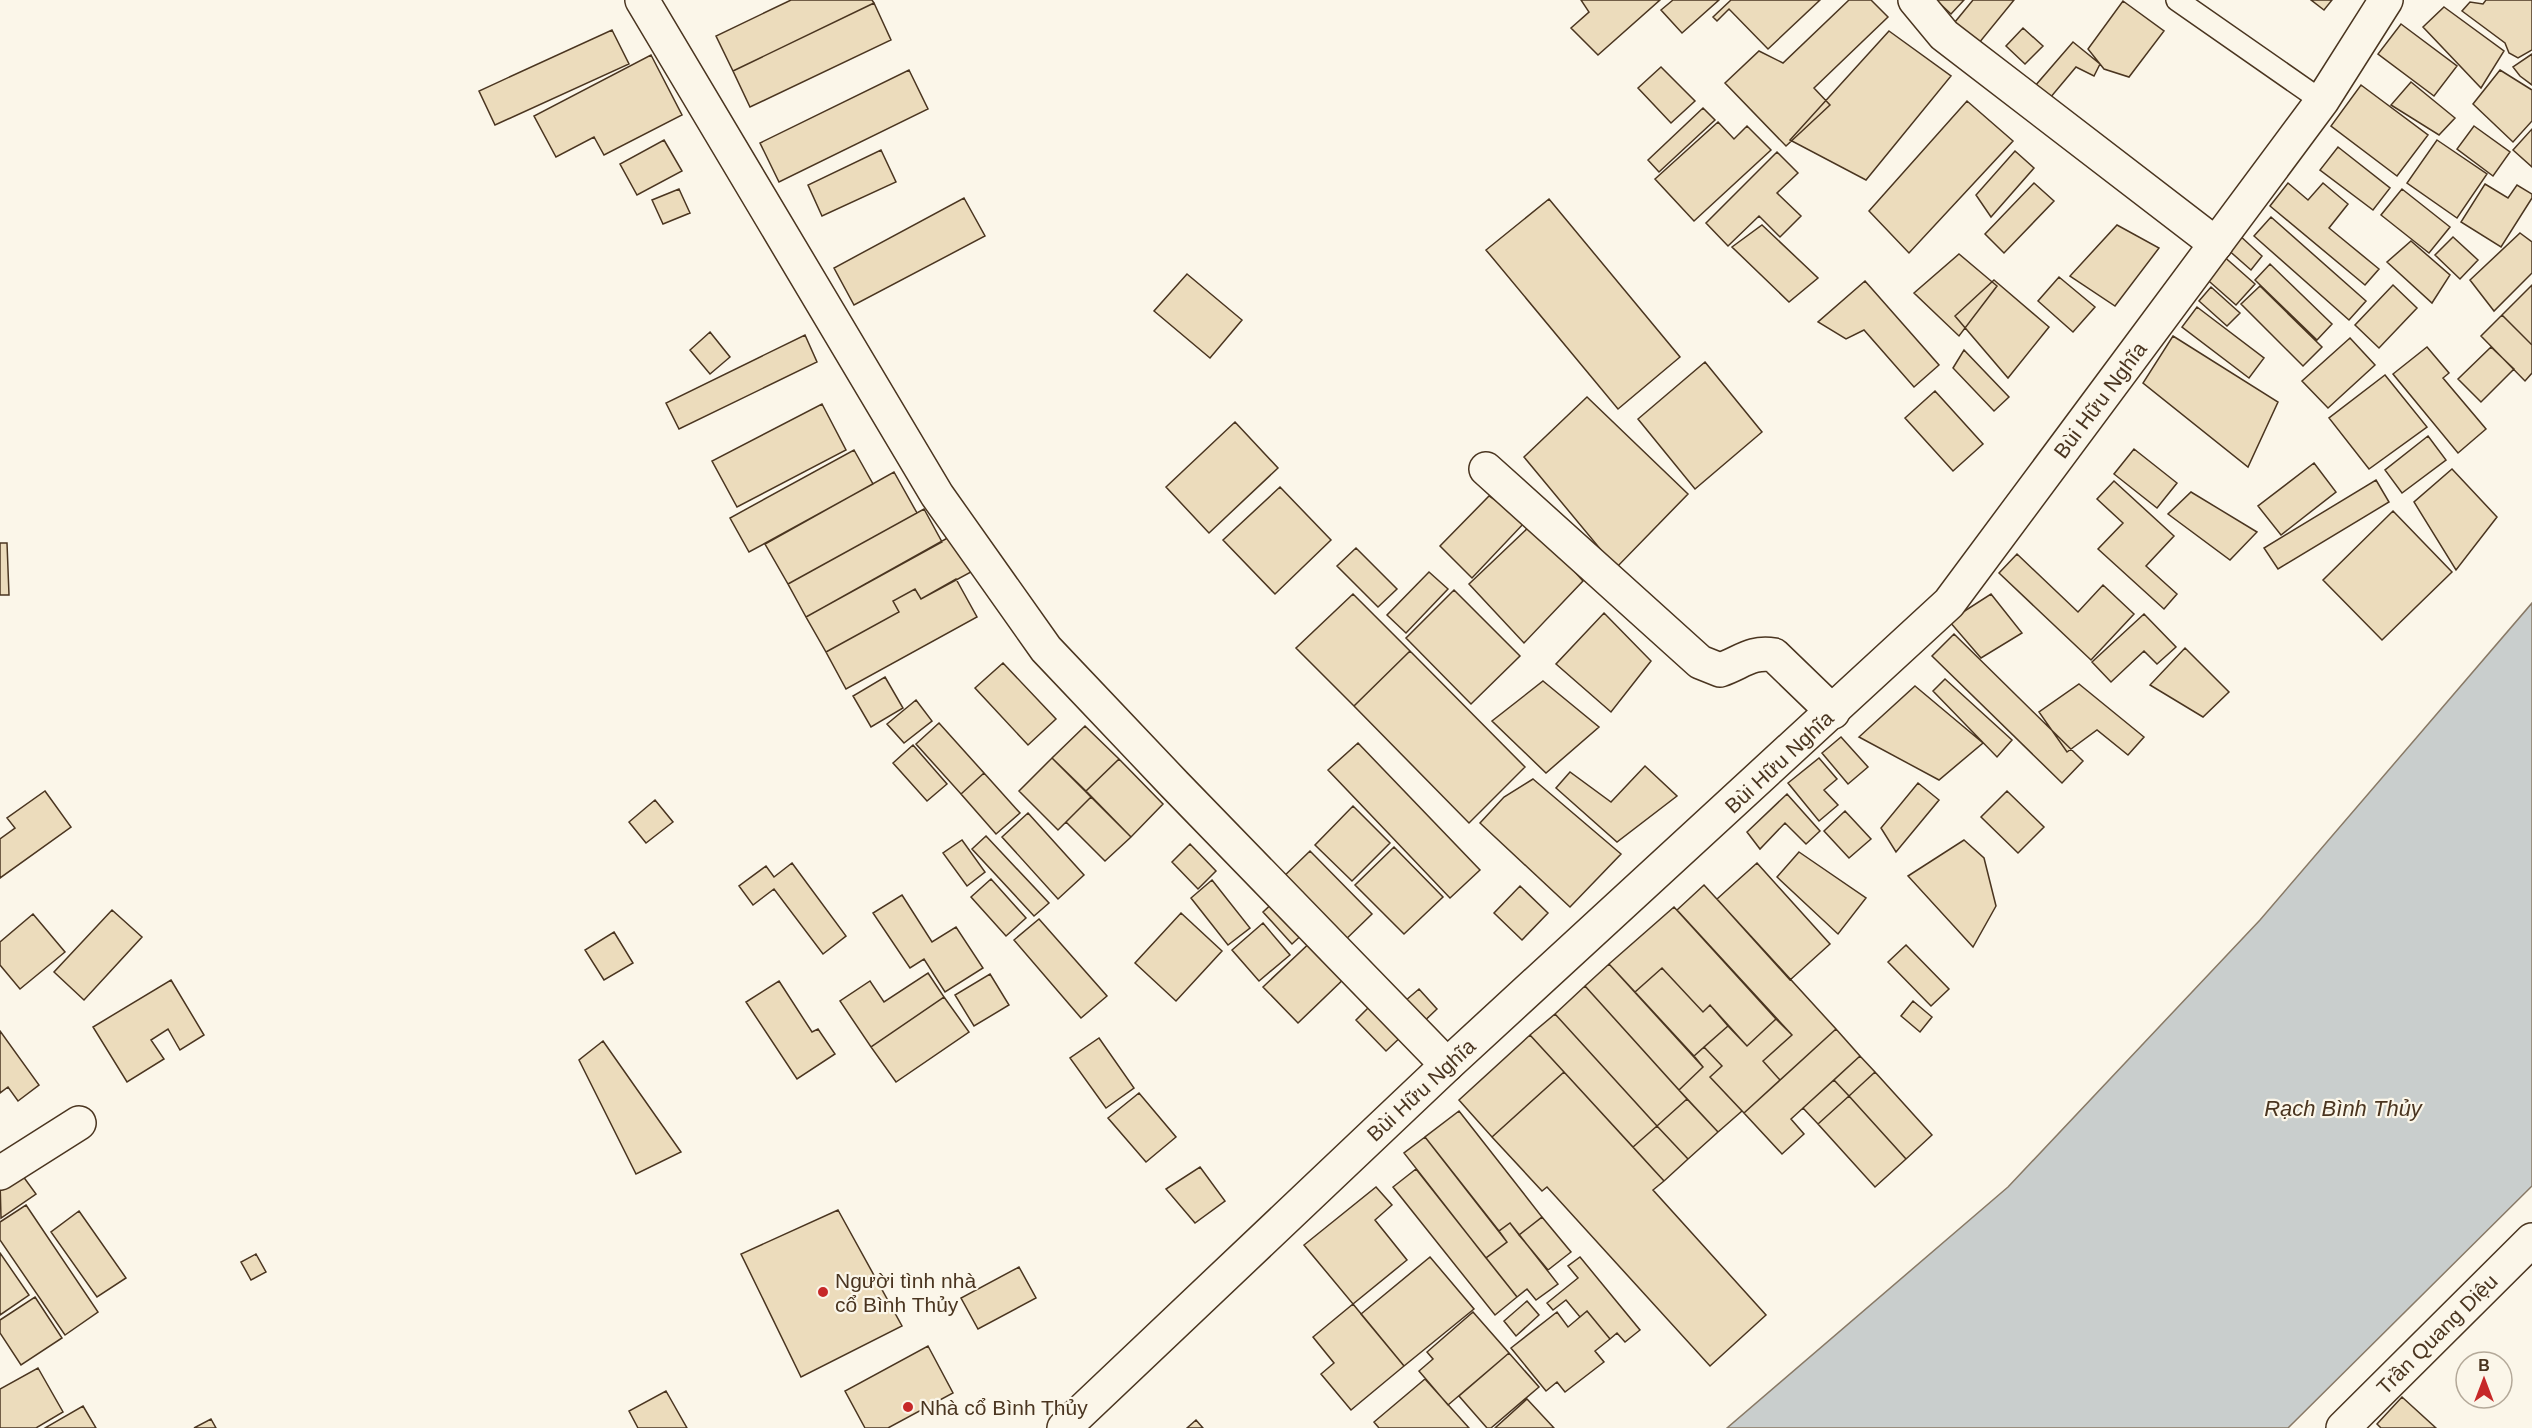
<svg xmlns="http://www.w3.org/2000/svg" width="2532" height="1428" viewBox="0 0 2532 1428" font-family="Helvetica,sans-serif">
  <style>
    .water { fill: #c9cecd; stroke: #887966; stroke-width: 1.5 }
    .building { fill: #ecdcbc; stroke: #4a3520; stroke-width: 1.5 }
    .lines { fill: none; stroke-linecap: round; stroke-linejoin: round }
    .lane-casing { stroke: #4a3520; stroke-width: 24 }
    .street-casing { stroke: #4a3520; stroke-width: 36 }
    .secondary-casing { stroke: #4a3520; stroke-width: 36 }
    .lane { stroke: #fbf6e9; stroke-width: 21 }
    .street { stroke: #fbf6e9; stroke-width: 33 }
    .secondary { stroke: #fbf6e9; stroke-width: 33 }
    .poi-dot { fill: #c62828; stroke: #fbf6e9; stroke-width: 2 }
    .labels { text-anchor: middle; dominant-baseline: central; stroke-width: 4.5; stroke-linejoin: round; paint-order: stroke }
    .street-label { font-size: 21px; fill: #4a3520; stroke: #fbf6e9 }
    .poi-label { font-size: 21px; fill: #4a3520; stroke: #fbf6e9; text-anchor: start }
    .water-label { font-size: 22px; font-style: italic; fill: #4a3520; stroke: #fbf6e9 }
  </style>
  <rect width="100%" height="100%" fill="#fbf6e9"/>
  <path class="water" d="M2532,603V1186L2288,1428H1727L2008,1187L2260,920Z"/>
  <path class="building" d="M791,0H872L874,3L733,71L716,36Z
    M1581,0H1660L1598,55L1571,28L1589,12Z
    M1673,0H1719L1682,33L1661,10Z
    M1731,0H1820L1768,49L1729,9L1717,21L1713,17Z
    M1849,0H1871L1888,17L1814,88L1830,105L1786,146L1725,83L1759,51L1783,63Z
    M1936,0H1964L1951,14Z
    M1973,0H2014L1979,43L1955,22Z
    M2311,0H2332L2324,10Z
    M2486,0H2532V50L2518,58L2509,53L2505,43L2462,11L2470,2L2483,4Z
    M2123,1L2164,31L2129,77L2104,69L2088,49Z
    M874,3L891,40L750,107L733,71Z
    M2444,7L2504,51L2481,88L2423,27Z
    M2401,24L2457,66L2434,96L2378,54Z
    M2023,28L2043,46L2025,64L2006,46Z
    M612,30L629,64L495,125L479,91Z
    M1889,31L1951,76L1866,180L1790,140Z
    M2073,42L2100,64L2094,76L2076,67L2050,98L2035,86Z
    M2532,54V85L2520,76L2513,67Z
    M651,55L682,115L604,155L594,137L556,157L534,116Z
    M1661,67L1695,101L1671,123L1638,88Z
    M909,70L928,109L779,182L760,143Z
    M2500,70L2532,90V121L2513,142L2473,104Z
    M2411,82L2455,118L2439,135L2391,105Z
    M2361,85L2428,135L2397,176L2331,126Z
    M1967,101L2013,141L1909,253L1869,211Z
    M1703,108L1715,120L1659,172L1648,160Z
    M1718,122L1734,139L1747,126L1771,150L1694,221L1655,179Z
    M2474,126L2510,152L2493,176L2457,149Z
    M2532,129V167L2513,150Z
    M664,140L682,171L637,195L620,164Z
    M2437,140L2487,174L2457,218L2407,183Z
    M2338,147L2390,188L2373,210L2320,170Z
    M881,150L896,182L822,216L808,185Z
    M2015,151L2034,168L1991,217L1976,195Z
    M1777,152L1798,173L1777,193L1801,216L1780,237L1759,216L1728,246L1706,223Z
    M2034,183L2054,201L2004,253L1985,234Z
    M2288,183L2308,200L2323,183L2348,204L2329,228L2379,269L2365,285L2270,206Z
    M2485,184L2508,198L2517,185L2532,194V198L2501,247L2461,222Z
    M679,189L690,213L663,224L652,200Z
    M2402,189L2450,227L2429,253L2381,215Z
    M964,198L985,236L854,305L834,268Z
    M1549,199L1680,357L1618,409L1486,250Z
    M2271,217L2366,301L2349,320L2254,236Z
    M1762,225L1818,278L1789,302L1732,247Z
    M2117,225L2159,248L2115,306L2070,276Z
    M2520,233L2532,242V273L2494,311L2470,280Z
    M2238,234L2262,256L2251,270L2226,248Z
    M2453,237L2478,260L2460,279L2435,255Z
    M2411,241L2450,275L2432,303L2387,262Z
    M1959,254L1997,286L1959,336L1914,293Z
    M2221,254L2255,284L2236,305L2202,275Z
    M2270,264L2332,324L2317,340L2255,280Z
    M1187,274L1242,320L1210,358L1154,311Z
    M2059,277L2095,307L2073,332L2038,301Z
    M1994,280L2049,327L2008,378L1955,316Z
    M1865,281L1939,365L1914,387L1864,330L1846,339L1818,322Z
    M2393,285L2417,308L2379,348L2355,325Z
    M2532,285V345L2502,315Z
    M2260,286L2322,347L2303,366L2241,304Z
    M2211,287L2240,313L2227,326L2199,301Z
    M2197,307L2264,358L2249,378L2182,327Z
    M2502,315L2532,345V373L2525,381L2481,336Z
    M710,332L730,357L710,374L690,350Z
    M805,335L817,362L679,429L666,403Z
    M2173,336L2278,402L2248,467L2143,383Z
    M2350,338L2375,365L2328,408L2302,381Z
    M2427,347L2449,373L2443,378L2486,429L2458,453L2393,374Z
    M2491,347L2514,369L2481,402L2458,379Z
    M1964,350L2009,397L1994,411L1953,368Z
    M1705,362L1762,432L1695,489L1638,419Z
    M2385,375L2427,427L2369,469L2329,418Z
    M1935,391L1983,444L1953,471L1905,418Z
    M1587,397L1688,494L1616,568L1524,457Z
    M822,404L846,450L737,507L712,461Z
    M1235,422L1278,468L1209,533L1166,487Z
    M2428,436L2446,460L2402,493L2385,470Z
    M2134,449L2177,483L2157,508L2114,474Z
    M854,450L873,484L749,552L730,518Z
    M2314,463L2336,492L2281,535L2258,506Z
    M2452,469L2497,517L2456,570L2414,502Z
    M894,472L917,513L788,584L765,544Z
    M2376,480L2389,502L2278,569L2264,548Z
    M2114,481L2174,536L2146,566L2177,594L2164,609L2098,549L2123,523L2097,499Z
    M1280,487L1331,540L1275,594L1223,540Z
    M2191,492L2257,532L2230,560L2168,514Z
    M1489,496L1526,521L1472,578L1440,546Z
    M924,509L942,542L806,617L788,584Z
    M2393,511L2452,572L2382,640L2323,580Z
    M1532,524L1583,581L1524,643L1469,584Z
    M951,536L971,572L921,599L915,589L893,601L899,612L826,652L806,617Z
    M0,543H7L9,595H0Z
    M1356,548L1397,589L1378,607L1337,566Z
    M2017,554L2078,612L2103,585L2134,614L2091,660L1999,573Z
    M1429,572L1448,589L1406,633L1387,615Z
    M956,579L977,617L846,689L826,652L899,612L893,601L915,589L921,599Z
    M1454,590L1520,656L1471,704L1406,638Z
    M1353,594L1410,651L1354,706L1296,648Z
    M1991,594L2022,633L1981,658L1949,621Z
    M1604,613L1651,661L1611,712L1556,664Z
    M2144,614L2176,647L2157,664L2144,651L2111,682L2092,662Z
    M1954,634L2083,761L2062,783L1932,656Z
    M2185,648L2229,692L2203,717L2150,685Z
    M1410,651L1525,767L1469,823L1354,706Z
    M1003,663L1056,719L1028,745L975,688Z
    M885,677L903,708L871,727L853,696Z
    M1945,679L2012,740L1997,757L1933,691Z
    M1543,681L1599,727L1546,773L1492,721Z
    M2079,684L2144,737L2128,755L2097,730L2067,752L2039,712Z
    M1915,686L1983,743L1939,780L1859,737Z
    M916,700L932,721L904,743L887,724Z
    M939,723L984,773L961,794L916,744Z
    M1085,726L1119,759L1086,791L1052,758Z
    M1841,737L1868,767L1848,784L1822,753Z
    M1358,743L1480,870L1450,898L1328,770Z
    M913,745L947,784L927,801L893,763Z
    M1052,758L1091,797L1058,830L1019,791Z
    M1819,758L1837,779L1824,790L1838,805L1819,821L1788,783Z
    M1119,759L1163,804L1131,837L1086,791Z
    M1645,766L1677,796L1617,842L1556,788L1570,772L1611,802Z
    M984,773L1020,813L996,834L961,794Z
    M1533,779L1621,854L1570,907L1480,823L1504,797Z
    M1918,783L1939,800L1896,852L1881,828Z
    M45,791L71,827L0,878V839L15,828L7,818Z
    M2007,791L2044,827L2018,853L1981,817Z
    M1787,794L1820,831L1806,844L1785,823L1760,849L1747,832Z
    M1091,797L1131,837L1105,861L1066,822Z
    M655,800L673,822L646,843L629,822Z
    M1353,806L1390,843L1352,881L1315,845Z
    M1845,811L1871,839L1849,858L1824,831Z
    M1028,813L1084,875L1058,899L1002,837Z
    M986,836L1049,903L1034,916L972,849Z
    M962,840L985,872L967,886L943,853Z
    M1964,840L1984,858L1996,906L1973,947L1908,876Z
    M1190,844L1216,871L1198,889L1172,862Z
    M1394,847L1443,897L1404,934L1355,885Z
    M1310,851L1372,914L1340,945L1278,882Z
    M1799,852L1866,898L1838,934L1777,877Z
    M792,863L846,936L823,954L774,889L753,905L739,886L766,866L774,877Z
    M1757,863L1830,944L1790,980L1717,899Z
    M991,879L1026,918L1006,936L971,897Z
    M1212,880L1250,928L1228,945L1191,898Z
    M1704,885L1836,1029L1780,1080L1763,1061L1792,1035L1677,910Z
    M1520,886L1548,913L1522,940L1494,913Z
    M902,895L932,942L956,927L983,968L945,992L924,959L910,968L873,913Z
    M1278,898L1308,929L1292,944L1263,912Z
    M1674,907L1776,1019L1747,1046L1710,1005L1703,1012L1662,968L1635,992L1609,964Z
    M112,910L142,937L84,1000L54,972Z
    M1181,913L1222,951L1176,1001L1135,963Z
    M33,914L65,952L20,989L0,965V942Z
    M1039,919L1107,996L1081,1018L1014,940Z
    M1263,923L1290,955L1259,981L1232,950Z
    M614,932L633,963L604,980L585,950Z
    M1316,937L1351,972L1298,1023L1263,987Z
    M1906,945L1949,989L1931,1006L1888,962Z
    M1609,964L1703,1067L1679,1090L1585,986Z
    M1662,968L1703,1012L1710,1005L1728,1026L1694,1056L1635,992Z
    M928,973L944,997L871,1047L840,1001L870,981L884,1002Z
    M990,974L1009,1005L974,1026L955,995Z
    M171,980L204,1035L180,1050L168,1029L151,1040L164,1059L127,1082L93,1027Z
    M779,981L812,1032L818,1029L835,1054L797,1079L746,1002Z
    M1585,986L1687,1099L1657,1126L1555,1014Z
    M1419,989L1437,1009L1417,1028L1398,1007Z
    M944,997L969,1032L896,1082L871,1047Z
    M1375,1001L1405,1033L1386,1051L1356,1020Z
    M1913,1001L1932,1017L1920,1032L1901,1016Z
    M1555,1014L1657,1126L1633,1147L1530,1035Z
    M1776,1019L1792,1035L1763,1061L1780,1080L1744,1113L1710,1077L1722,1066L1704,1047L1728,1026L1747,1046Z
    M1836,1029L1860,1056L1791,1119L1804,1134L1782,1154L1744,1113Z
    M0,1031L39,1085L18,1101L8,1087L0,1093Z
    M1530,1035L1564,1072L1492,1137L1459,1100Z
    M1099,1038L1134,1088L1106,1108L1070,1058Z
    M603,1041L681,1152L636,1174L579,1060Z
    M1704,1047L1722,1066L1710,1077L1742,1111L1718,1132L1679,1090L1703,1067L1694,1056Z
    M1860,1056L1875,1072L1849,1096L1834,1080Z
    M1564,1072L1664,1181L1653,1190L1766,1315L1710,1366L1547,1187L1542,1191L1492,1137Z
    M1875,1072L1932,1135L1906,1159L1849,1096Z
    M1834,1080L1849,1096L1818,1124L1803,1108Z
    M1139,1093L1176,1137L1146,1162L1108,1118Z
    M1849,1096L1906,1159L1875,1187L1818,1124Z
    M1687,1099L1718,1132L1688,1159L1657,1126Z
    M1459,1111L1542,1217L1519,1235L1510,1223L1499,1231L1425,1137Z
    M1657,1126L1688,1159L1664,1181L1633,1147Z
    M1425,1137L1507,1242L1486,1258L1404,1153Z
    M1200,1167L1225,1201L1195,1223L1166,1189Z
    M17,1168L36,1194L1,1218L0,1180Z
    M1416,1169L1517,1297L1495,1315L1393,1187Z
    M1376,1187L1392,1205L1375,1220L1407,1260L1353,1304L1304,1245Z
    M26,1205L98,1312L65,1335L0,1240V1222Z
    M838,1210L902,1326L801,1377L741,1254Z
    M79,1211L126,1278L97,1297L51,1232Z
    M1542,1217L1571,1252L1548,1270L1519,1235Z
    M1510,1223L1558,1284L1536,1300L1527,1289L1517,1297L1486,1258L1507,1242L1499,1231Z
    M0,1253L29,1295L0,1315Z
    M256,1254L266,1272L251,1280L241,1262Z
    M1430,1257L1474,1309L1404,1366L1361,1314Z
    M1580,1257L1640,1330L1625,1342L1617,1333L1610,1339L1587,1311L1580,1317L1566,1300L1553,1310L1547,1303L1578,1278L1568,1266Z
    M1019,1267L1036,1298L978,1329L961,1298Z
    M35,1297L62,1338L21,1365L0,1333V1320Z
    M1527,1301L1539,1315L1516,1336L1504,1321Z
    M1353,1304L1404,1366L1351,1410L1321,1374L1334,1363L1313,1337Z
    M1587,1311L1610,1339L1595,1351L1604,1362L1565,1392L1557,1382L1546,1391L1511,1348L1557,1312L1568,1327Z
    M1473,1312L1509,1353L1448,1405L1419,1371L1433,1359L1427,1352Z
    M928,1346L953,1393L888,1428H865L845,1391Z
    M1509,1353L1539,1387L1491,1428H1487L1459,1396Z
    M38,1368L63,1412L36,1428H0V1389Z
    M1425,1379L1469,1428H1379L1374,1422Z
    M666,1391L687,1428H638L629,1411Z
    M2402,1397L2436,1428H2381L2377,1424Z
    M1527,1399L1554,1428H1495Z
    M83,1406L96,1428H45Z
    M211,1419L216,1428H194Z
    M1196,1420L1203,1428H1187Z"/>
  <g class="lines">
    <defs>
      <path id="lane" d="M2177,0L2322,101"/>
      <path id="street" d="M642,0L937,495L1046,649L1175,785L1447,1065
        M1915,0L1944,35L2216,244
        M1486,469L1700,662L1720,670C1741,663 1751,651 1774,655L1833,712
        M0,1173L79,1123"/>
      <path id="secondary" d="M1064,1428L1447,1065L1949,603L2322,101L2386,0
        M2343,1428L2532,1240"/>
    </defs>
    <use href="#lane" class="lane-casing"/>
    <use href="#street" class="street-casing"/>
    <use href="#secondary" class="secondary-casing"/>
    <use href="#lane" class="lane"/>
    <use href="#street" class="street"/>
    <use href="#secondary" class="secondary"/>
  </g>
  <g class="poi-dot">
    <circle cx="823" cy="1292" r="6"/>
    <circle cx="908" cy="1407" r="6"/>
  </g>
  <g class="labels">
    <g class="street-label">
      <text transform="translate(2100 400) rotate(-53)">Bùi Hữu Nghĩa</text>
      <text transform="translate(1779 762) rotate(-43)">Bùi Hữu Nghĩa</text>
      <text transform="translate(1421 1090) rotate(-43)">Bùi Hữu Nghĩa</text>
      <text transform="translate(2437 1334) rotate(-45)">Trần Quang Diệu</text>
    </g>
    <g class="poi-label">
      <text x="835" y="1280">Người tình nhà<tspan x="835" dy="24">cổ Bình Thủy</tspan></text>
      <text x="920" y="1407">Nhà cổ Bình Thủy</text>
    </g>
    <g class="water-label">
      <text x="2343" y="1108">Rạch Bình Thủy</text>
    </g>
  </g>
  <g transform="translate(2484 1380)"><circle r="28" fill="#fbf6e9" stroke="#b4a999" stroke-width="1.5"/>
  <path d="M0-4.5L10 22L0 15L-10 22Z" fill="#c62828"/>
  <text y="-9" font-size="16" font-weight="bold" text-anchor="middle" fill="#4a3520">B</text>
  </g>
</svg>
